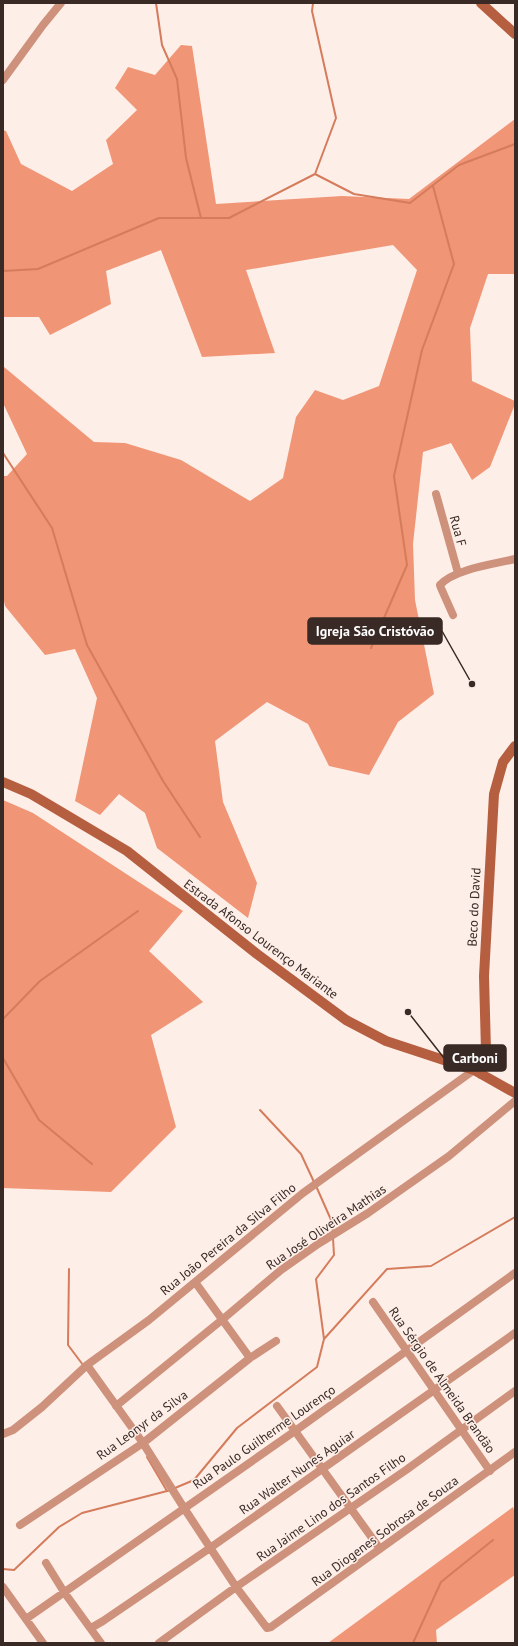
<svg xmlns="http://www.w3.org/2000/svg" width="518" height="1646" viewBox="0 0 518 1646" font-family="'PT Sans',sans-serif">
  <style>
    .forest { fill: #f09575 }
    .lines { fill: none; stroke-linecap: round; stroke-linejoin: round }
    .stream { stroke: #d47c5c; stroke-width: 2 }
    .street { stroke: #ce917b; stroke-width: 8 }
    .secondary { stroke: #b65f40; stroke-width: 10 }
    .labels { text-anchor: middle; dominant-baseline: central; stroke-width: 3; stroke-linejoin: round; paint-order: stroke }
    .street-label { font-size: 13px; fill: #392a25; stroke: #feeee8 }
    .leader { fill: none; stroke: #392a25; stroke-width: 1.5 }
    .callout-dot { fill: #392a25; stroke: #feeee8; stroke-width: 1.5 }
    .callout { fill: #392a25; stroke: #392a25; stroke-width: 1.5 }
    .callout-label { font-size: 14px; text-anchor: middle; font-weight: bold; fill: #fff }
  </style>
  <rect width="100%" height="100%" fill="#feeee8"/>
  <path class="forest" d="M181,45L192,46L216,204L342,196L409,199L515,119V274H488L470,328L472,381L515,401V404L490,467L472,480L451,443L423,452L413,544L415,600L434,694L398,722L369,775L329,766L308,724L267,702L215,741L223,802L257,883L248,918L157,848L145,813L119,794L100,815L75,801L97,698L75,649L45,655L5,606L3,596V476H7L27,454L3,403L4,367L94,442L125,443L181,460L250,501L283,478L296,417L315,390L343,400L379,386L417,270L393,245L246,270L275,353L202,357L161,250L106,271L111,304L50,335L39,317H3V130L6,131L21,164L72,191L113,164L106,140L137,110L115,88L128,67L155,75Z
    M3,800L33,813L183,911L149,951L203,1002L151,1035L176,1127L111,1192L3,1188Z
    M513,1507L515,1513V1575L436,1630L437,1643H328Z"/>
  <g class="lines">
    <path class="stream" d="M156,3L162,45L177,79L186,158L201,218
      M313,3L312,11L336,118L315,174
      M3,271L38,269L159,218H229L315,174L354,194L410,203L459,165L515,144
      M3,453L52,528L87,645L163,781L200,837
      M371,648L407,565L394,476L422,350L454,264L433,186
      M3,1019L40,981L138,911
      M3,1058L39,1120L92,1164
      M260,1110L301,1154L314,1182
      M316,1186L332,1222L333,1232
      M69,1269L68,1345L83,1365
      M324,1339L316,1279L334,1255L333,1238
      M147,1457L167,1491
      M175,1488L194,1480L237,1428L317,1367L324,1339L387,1269L431,1266L515,1217
      M3,1569L14,1570L59,1527L82,1513L171,1490
      M413,1643L441,1582L493,1540"/>
    <path class="street" d="M3,80L43,25L61,3
      M436,494L458,573
      M453,615L441,588L440,585C454,569 495,564 515,559
      M195,1282L250,1358
      M373,1302L490,1471
      M87,1365L143,1443L184,1508L236,1587L267,1628L271,1627L515,1452
      M116,1406L223,1319L281,1270L318,1244L368,1213L449,1156L515,1101
      M277,1406L380,1549
      M3,1434L13,1430L42,1407L87,1365L149,1320L303,1193L474,1070
      M20,1525L143,1443L250,1358L276,1341
      M46,1563L64,1592L101,1643
      M3,1587L43,1643
      M26,1619L295,1431L515,1273
      M91,1628L103,1621L210,1548L515,1333
      M159,1643L236,1587L406,1470L515,1391"/>
    <path class="secondary" d="M481,3L515,34
      M3,782L31,794L127,851L257,954L346,1020L386,1041L474,1070L515,1093
      M481,1074L486,1051L484,976L494,794L503,762L515,746"/>
  </g>
  <g class="labels">
    <g class="street-label">
      <text transform="translate(458 531) rotate(75)">Rua F</text>
      <text transform="translate(474 907) rotate(-87)">Beco do David</text>
      <text transform="translate(261 939) rotate(37)">Estrada Afonso Lourenço Mariante</text>
      <text transform="translate(326 1227) rotate(-34)">Rua José Oliveira Mathias</text>
      <text transform="translate(228 1239) rotate(-39)">Rua João Pereira da Silva Filho</text>
      <text transform="translate(442 1380) rotate(55)">Rua Sérgio de Almeida Brandão</text>
      <text transform="translate(142 1425) rotate(-36)">Rua Leonyr da Silva</text>
      <text transform="translate(264 1437) rotate(-35)">Rua Paulo Guilherme Lourenço</text>
      <text transform="translate(297 1472) rotate(-35)">Rua Walter Nunes Aguiar</text>
      <text transform="translate(331 1507) rotate(-35)">Rua Jaime Lino dos Santos Filho</text>
      <text transform="translate(385 1531) rotate(-36)">Rua Diogenes Sobrosa de Souza</text>
    </g>
  </g>
  <path class="leader" d="M472 684L442 631M408 1012L444 1058"/>
  <g class="callout-dot">
    <circle cx="472" cy="684" r="4"/>
    <circle cx="408" cy="1012" r="4"/>
  </g>
  <g class="callout">
    <rect x="308" y="618" width="134" height="26" rx="4"/>
    <rect x="444" y="1045" width="62" height="26" rx="4"/>
  </g>
  <g class="callout-label">
    <text x="375" y="636">Igreja São Cristóvão</text>
    <text x="475" y="1063">Carboni</text>
  </g>
  <rect width="518" height="1646" fill="none" stroke="#392a25" stroke-width="8"/>
</svg>
